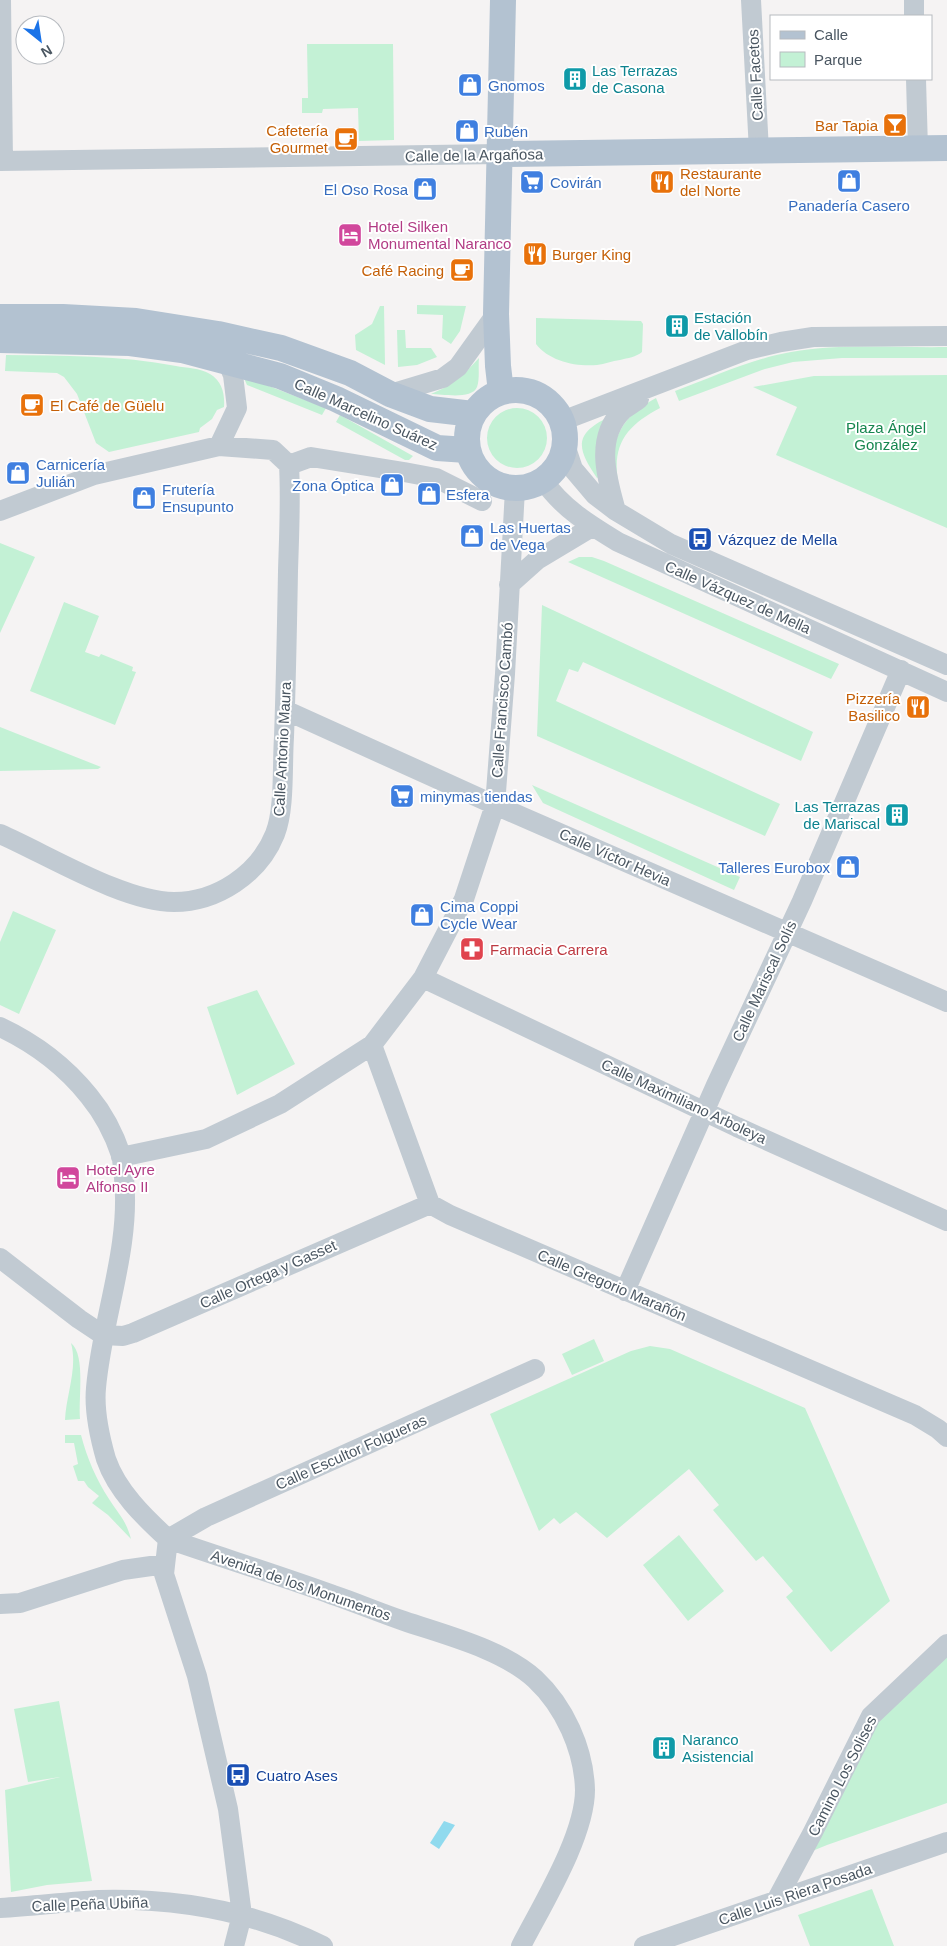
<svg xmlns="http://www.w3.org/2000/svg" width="947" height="1946" viewBox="0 0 947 1946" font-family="Helvetica,sans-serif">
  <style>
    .green { fill: #c3f1d5 }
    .water { fill: #90daee }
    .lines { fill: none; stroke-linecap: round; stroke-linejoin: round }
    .minor { stroke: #c1cad2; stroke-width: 20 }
    .major { stroke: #b3c2d1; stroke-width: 26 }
    .labels { text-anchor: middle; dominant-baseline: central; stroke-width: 4; stroke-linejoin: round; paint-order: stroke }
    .culture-label { font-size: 15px; fill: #0d838f; stroke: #fff; text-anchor: start }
    .street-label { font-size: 15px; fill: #4a5661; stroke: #fff }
    .shop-label { font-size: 15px; fill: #366cbe; stroke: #fff; text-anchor: start }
    .food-label { font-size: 15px; fill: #c56008; stroke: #fff; text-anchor: end }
    .hotel-label { font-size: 15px; fill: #b23c85; stroke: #fff; text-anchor: start }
    .park-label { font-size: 15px; fill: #17864f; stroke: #fff }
    .transit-label { font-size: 15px; fill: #164399; stroke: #fff; text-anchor: start }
    .health-label { font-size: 15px; fill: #be3a42; stroke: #fff; text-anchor: start }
  </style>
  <rect width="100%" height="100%" fill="#f5f3f3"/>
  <path class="green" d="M307,44H393L394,140L359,141L358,108L323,109L322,113H302V98H308Z
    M417,305L466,306L460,331L451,344L442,338L443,315L417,314Z
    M380,306H384L385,365L356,350L355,335L372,324Z
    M536,318L641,321L643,324L642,352C636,357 628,358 620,360C612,361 605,364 597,365C576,367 549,361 536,344Z
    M397,330H405L406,348H431L437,357L417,365L398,367Z
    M947,347V358H842L793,362L765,369L679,401L675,391C713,377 751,359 791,352C841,343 896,348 947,347Z
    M6,355C63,356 120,355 176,366C186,368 200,368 210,374C222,381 225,394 224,407L217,410L212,419L200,428L199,432L109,452L96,443L77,394L64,377L57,373L5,371Z
    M479,358C478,366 480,379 477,387C472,400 442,394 431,394L444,388L463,375Z
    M947,375V528L776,455L797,407L753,387L814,376Z
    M243,376L326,408L322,415L247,385Z
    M656,398L660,408C628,425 612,443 618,481C612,472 613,466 614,455C615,428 632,411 656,398Z
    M487 438a30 30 0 1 1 60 0a30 30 0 1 1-60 0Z
    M340,415L413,456L409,460H405L336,422Z
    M609,417L599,477L597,478C577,449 573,434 609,417Z
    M0,543L35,557L0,633Z
    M579,557H592L604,561L839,664L831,679L568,562Z
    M64,602L99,616L85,652L99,657L101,654L133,667L132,671L136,672L115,725L30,691Z
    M542,605L813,732L801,761L583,662L578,672L569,669L556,701L780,804L765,836L537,736Z
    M0,727L101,767L98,769L0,771Z
    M532,785L740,877L734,890L543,803Z
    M13,911L56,930L19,1014L0,1005V942Z
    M257,990L295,1064L237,1095L207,1007Z
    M594,1339L604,1361L572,1375L562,1354Z
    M71,1343C86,1355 78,1399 80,1419L65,1420C66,1395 78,1368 71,1343Z
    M650,1346L670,1349L805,1408L890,1601L831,1652L786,1597L793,1591L763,1556L756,1561L713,1510L719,1505L689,1469L607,1538L576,1512L560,1524L554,1518L539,1531L490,1414L631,1351Z
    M65,1435H81C87,1458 96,1479 109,1499C119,1515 126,1520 131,1539L108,1515L92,1503L99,1496L88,1487L84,1481H78L73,1466L78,1464L74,1443H65Z
    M679,1535L724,1591L688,1621L643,1565Z
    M947,1644V1803L827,1845L800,1856L871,1716Z
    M59,1701L92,1881L47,1885L11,1892L5,1790L60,1777L28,1782L14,1709Z
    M872,1889L894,1946H810L798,1915Z"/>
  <path class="water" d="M444,1821L455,1825L439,1849L430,1843Z"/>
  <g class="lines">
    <path class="minor" d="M1,0L3,161
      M751,0L759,151
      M914,0V16
      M916,79L918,149
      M0,161L500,154
      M390,394L443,378L458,367L496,314
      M562,421L747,350L781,342L813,337L947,336
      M565,445L573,469L595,495L616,511L671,544L947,665
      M219,446L237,408L233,375L227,361
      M543,480C562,508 590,525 618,542L947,692
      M0,511L94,475L219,446L273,450L289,465L311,457L404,472L436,478L482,501
      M616,511C607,479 594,438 623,410C628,406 634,403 639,399
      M509,585L537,560L592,527
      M285,710L495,805L947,1002
      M0,834C48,855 124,902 174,902C217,902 259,874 275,834C285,809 282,765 284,737C286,682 287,626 288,571C289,536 291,500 289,465
      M423,978L737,1127L947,1221
      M0,1027C34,1043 65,1066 89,1096C103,1113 114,1134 121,1155C123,1162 123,1171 124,1178C131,1248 102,1318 96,1388C94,1409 100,1438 106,1459C117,1491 144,1517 168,1539C223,1558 278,1575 333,1595C357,1603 380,1613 404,1621C445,1635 502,1649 535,1679C564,1706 584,1749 585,1790C585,1836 542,1905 521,1946
      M372,1045L430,1204L450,1215L915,1415L938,1429L947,1437
      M121,1157L206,1139L280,1104L372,1045L423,978L464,899L495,805L505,674L515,489
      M0,1258L79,1319L103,1335
      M625,1291L716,1085L802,901L901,670
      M103,1335L123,1336L133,1333L430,1204
      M168,1539L164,1574L197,1676L228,1809L242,1915L234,1946
      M168,1539L206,1517L535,1369
      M0,1604L20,1603L123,1570L165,1564
      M776,1901L813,1832L871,1716L947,1644
      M0,1908C33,1906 66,1902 99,1900C176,1898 253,1911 323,1946
      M644,1946L947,1842"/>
    <path class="major" d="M500,154L947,148
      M0,317H63L136,321L218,334L281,348L350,373L390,394L430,409L473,414
      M0,340L130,343L182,350L280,376L336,399L437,448L467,450
      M467 439a49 49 0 1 1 98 0a49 49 0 1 1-98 0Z
      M501,392L498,366L496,314L503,0"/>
  </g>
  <defs>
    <symbol id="building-square" viewBox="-11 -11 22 22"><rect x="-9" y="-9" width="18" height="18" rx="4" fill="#0f9aa8" stroke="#fff"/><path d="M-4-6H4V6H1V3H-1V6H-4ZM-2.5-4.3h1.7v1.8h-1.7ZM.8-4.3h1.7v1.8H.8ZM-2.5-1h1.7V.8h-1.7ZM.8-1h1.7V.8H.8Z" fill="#fff"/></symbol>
    <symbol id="shop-square" viewBox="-11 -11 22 22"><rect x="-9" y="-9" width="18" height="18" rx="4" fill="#3f7fe0" stroke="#fff"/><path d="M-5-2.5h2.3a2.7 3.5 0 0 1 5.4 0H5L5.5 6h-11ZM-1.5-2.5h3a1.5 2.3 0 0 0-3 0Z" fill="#fff"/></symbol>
    <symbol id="bar-square" viewBox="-11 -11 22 22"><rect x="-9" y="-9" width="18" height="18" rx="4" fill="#e8710a" stroke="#fff"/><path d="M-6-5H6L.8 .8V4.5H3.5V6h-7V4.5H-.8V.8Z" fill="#fff"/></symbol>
    <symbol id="cafe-square" viewBox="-11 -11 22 22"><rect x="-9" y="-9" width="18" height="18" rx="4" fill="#e8710a" stroke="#fff"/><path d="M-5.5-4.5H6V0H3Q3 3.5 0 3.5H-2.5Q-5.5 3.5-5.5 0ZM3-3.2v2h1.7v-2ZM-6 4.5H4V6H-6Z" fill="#fff"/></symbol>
    <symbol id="supermarket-square" viewBox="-11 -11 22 22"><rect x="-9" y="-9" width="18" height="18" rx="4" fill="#3f7fe0" stroke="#fff"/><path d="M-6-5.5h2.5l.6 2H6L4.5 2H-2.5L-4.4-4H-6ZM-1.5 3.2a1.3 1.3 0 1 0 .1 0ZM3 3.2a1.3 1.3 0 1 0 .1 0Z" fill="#fff"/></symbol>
    <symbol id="restaurant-square" viewBox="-11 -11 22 22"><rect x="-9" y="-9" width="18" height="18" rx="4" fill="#e8710a" stroke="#fff"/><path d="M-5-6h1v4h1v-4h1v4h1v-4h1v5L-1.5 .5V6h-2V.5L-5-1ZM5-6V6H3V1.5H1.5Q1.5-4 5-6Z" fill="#fff"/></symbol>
    <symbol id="hotel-square" viewBox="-11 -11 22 22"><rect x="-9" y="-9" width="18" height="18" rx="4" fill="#d1479c" stroke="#fff"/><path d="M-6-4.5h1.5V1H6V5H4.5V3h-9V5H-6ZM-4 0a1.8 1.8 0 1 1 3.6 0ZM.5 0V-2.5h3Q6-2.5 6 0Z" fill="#fff"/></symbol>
    <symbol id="bus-square" viewBox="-11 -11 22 22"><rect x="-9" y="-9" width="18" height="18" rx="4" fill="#1a4fb4" stroke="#fff"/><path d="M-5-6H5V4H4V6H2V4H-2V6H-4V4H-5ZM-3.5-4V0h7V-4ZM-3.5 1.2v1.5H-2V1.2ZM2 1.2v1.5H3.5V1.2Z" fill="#fff"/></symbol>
    <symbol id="pharmacy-square" viewBox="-11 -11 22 22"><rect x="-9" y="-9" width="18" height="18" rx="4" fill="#e0444e" stroke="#fff"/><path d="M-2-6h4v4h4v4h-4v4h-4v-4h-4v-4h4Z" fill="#fff"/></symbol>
  </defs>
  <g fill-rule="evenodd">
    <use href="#building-square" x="561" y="65" width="28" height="28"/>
    <use href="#shop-square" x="456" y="71" width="28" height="28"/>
    <use href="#bar-square" x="881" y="111" width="28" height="28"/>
    <use href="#shop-square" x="453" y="117" width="28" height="28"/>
    <use href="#cafe-square" x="332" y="125" width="28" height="28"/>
    <use href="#shop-square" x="835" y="167" width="28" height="28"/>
    <use href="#supermarket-square" x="518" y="168" width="28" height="28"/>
    <use href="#restaurant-square" x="648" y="168" width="28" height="28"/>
    <use href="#shop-square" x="411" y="175" width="28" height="28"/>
    <use href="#hotel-square" x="336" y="221" width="28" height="28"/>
    <use href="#restaurant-square" x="521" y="240" width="28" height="28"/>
    <use href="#cafe-square" x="448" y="256" width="28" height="28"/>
    <use href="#building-square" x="663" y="312" width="28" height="28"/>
    <use href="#cafe-square" x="18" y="391" width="28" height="28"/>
    <use href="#shop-square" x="4" y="459" width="28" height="28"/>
    <use href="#shop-square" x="378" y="471" width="28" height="28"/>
    <use href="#shop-square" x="415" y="480" width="28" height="28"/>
    <use href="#shop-square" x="130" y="484" width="28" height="28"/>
    <use href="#shop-square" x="458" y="522" width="28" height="28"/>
    <use href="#bus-square" x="686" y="525" width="28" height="28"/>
    <use href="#restaurant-square" x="904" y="693" width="28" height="28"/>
    <use href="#supermarket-square" x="388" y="782" width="28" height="28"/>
    <use href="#building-square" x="883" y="801" width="28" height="28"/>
    <use href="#shop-square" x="834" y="853" width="28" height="28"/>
    <use href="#shop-square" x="408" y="901" width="28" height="28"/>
    <use href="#pharmacy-square" x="458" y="935" width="28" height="28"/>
    <use href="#hotel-square" x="54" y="1164" width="28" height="28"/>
    <use href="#building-square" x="650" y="1734" width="28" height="28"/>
    <use href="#bus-square" x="224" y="1761" width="28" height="28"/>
  </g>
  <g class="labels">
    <g class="culture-label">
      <text x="592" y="70">Las Terrazas<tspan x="592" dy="17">de Casona</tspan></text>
      <text x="694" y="317">Estación<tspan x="694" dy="17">de Vallobín</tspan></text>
      <text x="880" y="806" text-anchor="end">Las Terrazas<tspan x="880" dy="17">de Mariscal</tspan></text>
      <text x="682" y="1739">Naranco<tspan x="682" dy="17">Asistencial</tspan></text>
    </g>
    <g class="street-label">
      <text transform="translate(755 75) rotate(-93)">Calle Facetos</text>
      <text transform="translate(474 155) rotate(-1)">Calle de la Argañosa</text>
      <text transform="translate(366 414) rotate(24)">Calle Marcelino Suárez</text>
      <text transform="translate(738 597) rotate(24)">Calle Vázquez de Mella</text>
      <text transform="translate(502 700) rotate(-86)">Calle Francisco Cambó</text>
      <text transform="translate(282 749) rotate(-87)">Calle Antonio Maura</text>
      <text transform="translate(615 857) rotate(24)">Calle Víctor Hevia</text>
      <text transform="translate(764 981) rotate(-65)">Calle Mariscal Solís</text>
      <text transform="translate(684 1101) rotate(25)">Calle Maximiliano Arboleya</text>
      <text transform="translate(268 1274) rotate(-24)">Calle Ortega y Gasset</text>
      <text transform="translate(612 1285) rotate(23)">Calle Gregorio Marañón</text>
      <text transform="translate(351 1452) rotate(-24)">Calle Escultor Folgueras</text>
      <text transform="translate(301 1585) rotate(19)">Avenida de los Monumentos</text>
      <text transform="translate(842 1776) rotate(-63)">Camino Los Solises</text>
      <text transform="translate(795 1894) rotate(-19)">Calle Luis Riera Posada</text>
      <text transform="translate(90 1904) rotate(-2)">Calle Peña Ubiña</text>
    </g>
    <g class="shop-label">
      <text x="488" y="85">Gnomos</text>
      <text x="484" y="131">Rubén</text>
      <text x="550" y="182">Covirán</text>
      <text x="408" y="189" text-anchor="end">El Oso Rosa</text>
      <text x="849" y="205" text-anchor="middle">Panadería Casero</text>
      <text x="36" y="464">Carnicería<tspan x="36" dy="17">Julián</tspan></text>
      <text x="374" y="485" text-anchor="end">Zona Óptica</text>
      <text x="162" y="489">Frutería<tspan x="162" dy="17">Ensupunto</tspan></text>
      <text x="446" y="494">Esfera</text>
      <text x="490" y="527">Las Huertas<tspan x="490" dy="17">de Vega</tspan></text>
      <text x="420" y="796">minymas tiendas</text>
      <text x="830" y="867" text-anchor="end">Talleres Eurobox</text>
      <text x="440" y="906">Cima Coppi<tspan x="440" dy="17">Cycle Wear</tspan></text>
    </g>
    <g class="food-label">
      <text x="878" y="125">Bar Tapia</text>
      <text x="328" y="130">Cafetería<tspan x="328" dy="17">Gourmet</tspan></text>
      <text x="680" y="173" text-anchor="start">Restaurante<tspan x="680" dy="17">del Norte</tspan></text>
      <text x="552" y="254" text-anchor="start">Burger King</text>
      <text x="444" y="270">Café Racing</text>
      <text x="50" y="405" text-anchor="start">El Café de Güelu</text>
      <text x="900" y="698">Pizzería<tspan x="900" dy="17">Basilico</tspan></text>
    </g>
    <g class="hotel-label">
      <text x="368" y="226">Hotel Silken<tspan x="368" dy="17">Monumental Naranco</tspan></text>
      <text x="86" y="1169">Hotel Ayre<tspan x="86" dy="17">Alfonso II</tspan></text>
    </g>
    <g class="park-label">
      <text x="886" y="427">Plaza Ángel<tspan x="886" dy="17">González</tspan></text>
    </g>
    <g class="transit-label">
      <text x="718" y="539">Vázquez de Mella</text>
      <text x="256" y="1775">Cuatro Ases</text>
    </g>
    <g class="health-label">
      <text x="490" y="949">Farmacia Carrera</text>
    </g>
  </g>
  <rect x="770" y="15" width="162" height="65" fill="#ffffff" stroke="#b7bbc0"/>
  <rect x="780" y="31" width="25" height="8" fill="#b3c2d1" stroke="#b7bbc0"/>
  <text x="814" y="40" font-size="15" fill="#4a5661">Calle</text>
  <rect x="780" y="52" width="25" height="15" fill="#c3f1d5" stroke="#b7bbc0"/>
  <text x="814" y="65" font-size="15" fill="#4a5661">Parque</text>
  <g transform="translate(40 40) rotate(150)"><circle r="24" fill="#ffffff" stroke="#b7bbc0"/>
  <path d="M0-4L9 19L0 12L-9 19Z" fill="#1a73e8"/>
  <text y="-8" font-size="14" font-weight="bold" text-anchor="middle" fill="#4a5661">N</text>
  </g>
</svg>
